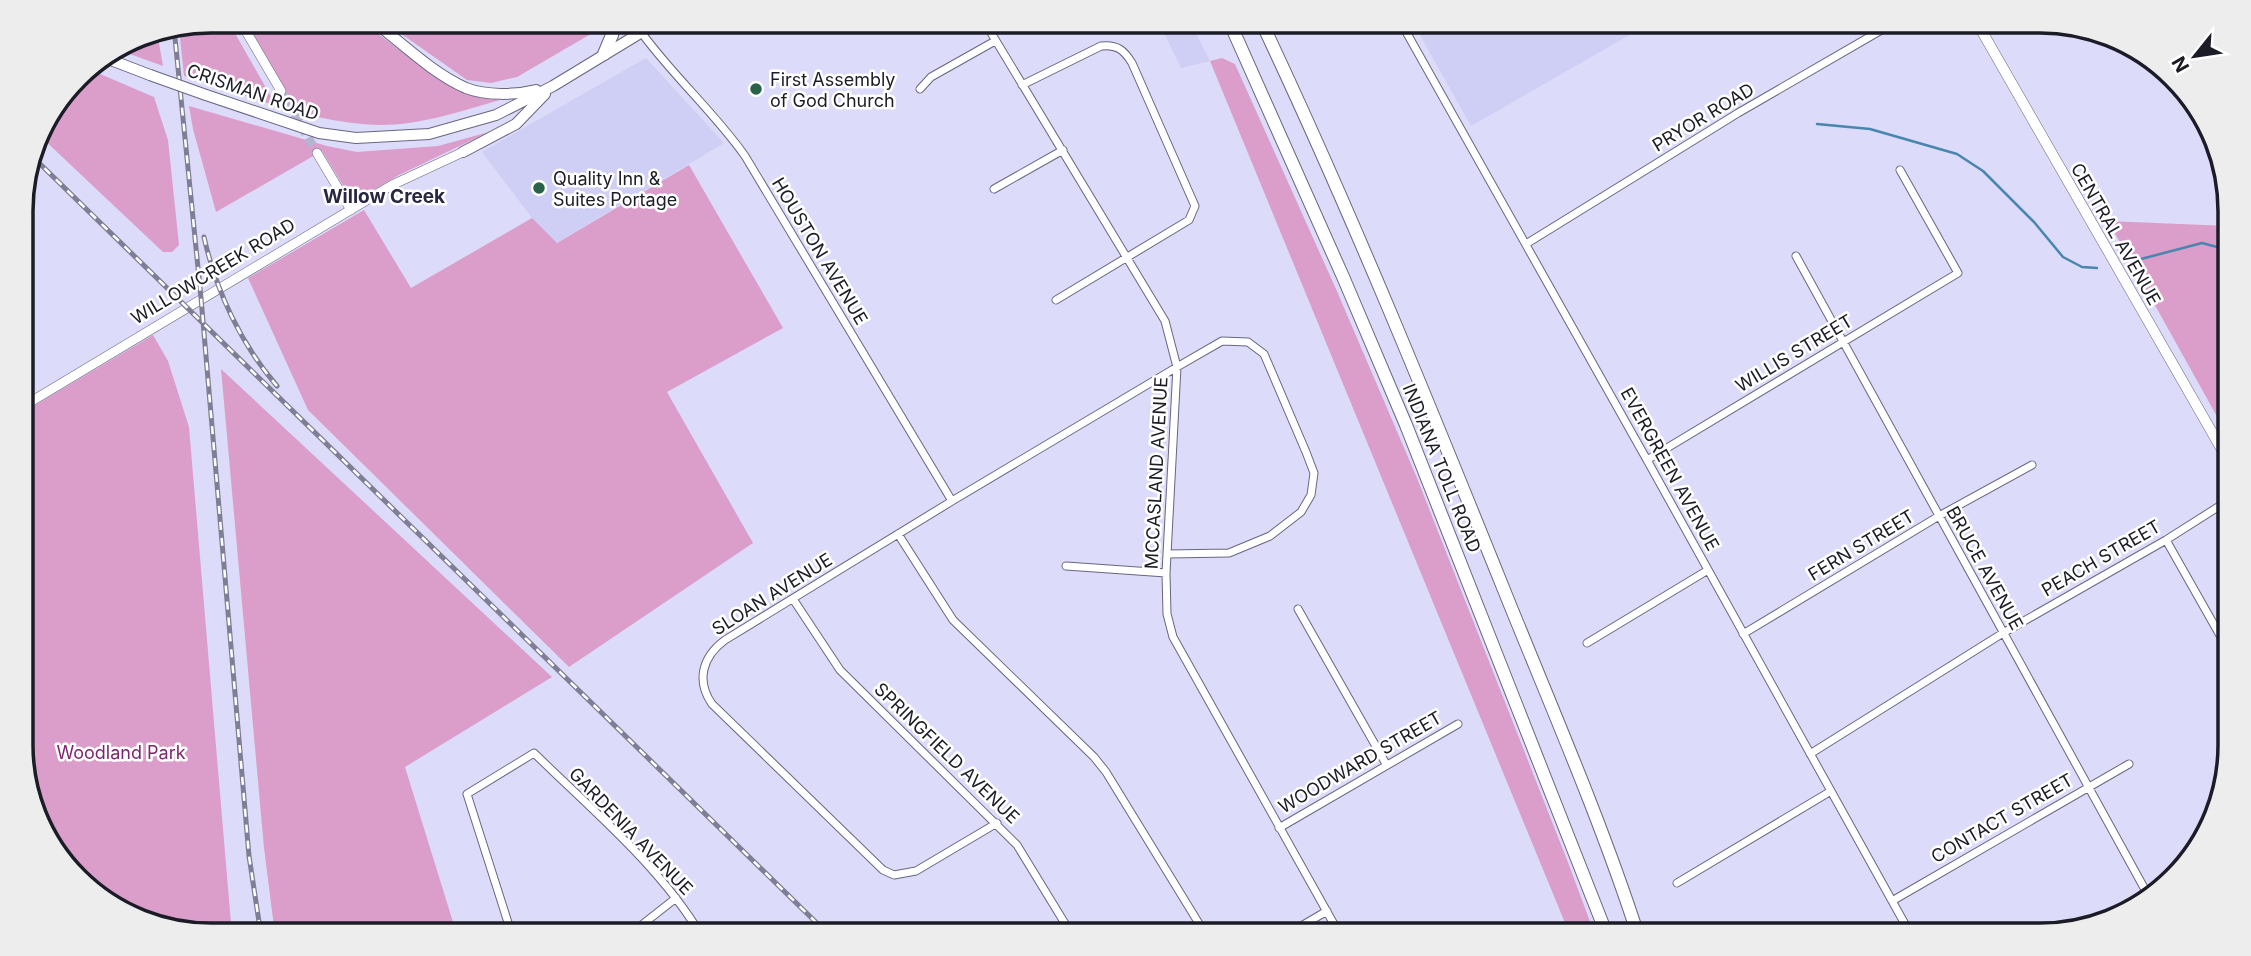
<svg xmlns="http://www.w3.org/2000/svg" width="2251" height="956" viewBox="0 0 2251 956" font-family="Inter,sans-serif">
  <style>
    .built { fill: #cfcef4 }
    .green { fill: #db9ecb }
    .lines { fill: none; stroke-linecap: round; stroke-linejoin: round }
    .stream { stroke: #4886af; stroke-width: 2.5 }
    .tertiary-tunnel { stroke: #b6b5d0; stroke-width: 9; stroke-dasharray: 9 4.5; stroke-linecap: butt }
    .minor-casing { stroke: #676681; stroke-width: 9 }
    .tertiary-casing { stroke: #676681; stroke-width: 10 }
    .secondary-casing { stroke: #676681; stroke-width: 11 }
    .primary-casing { stroke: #676681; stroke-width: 12 }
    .motorway-casing { stroke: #676681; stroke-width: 14 }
    .minor { stroke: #fff; stroke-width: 7 }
    .tertiary { stroke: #fff; stroke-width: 9 }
    .secondary { stroke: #fff; stroke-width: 10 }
    .primary { stroke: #fff; stroke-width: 10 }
    .motorway { stroke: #fff; stroke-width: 12 }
    .rail-casing { stroke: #7f7e94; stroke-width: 5 }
    .rail { stroke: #fff; stroke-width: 2.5; stroke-dasharray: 8; stroke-linecap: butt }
    .primary-bridge-casing { stroke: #676681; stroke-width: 12; stroke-linecap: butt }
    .primary-bridge { stroke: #fff; stroke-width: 10 }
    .poi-dot { fill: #29624b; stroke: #fff; stroke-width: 2.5 }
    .labels { text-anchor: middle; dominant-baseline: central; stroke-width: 5; stroke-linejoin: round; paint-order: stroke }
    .poi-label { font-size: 18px; fill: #1c1c27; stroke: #fff; text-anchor: start }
    .street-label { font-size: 18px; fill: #1c1c27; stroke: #fff }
    .park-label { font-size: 18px; fill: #7d266c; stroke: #fff }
    .neighbourhood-label { font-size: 19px; font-weight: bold; fill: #2a2840; stroke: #fff }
    .rim { fill: none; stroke: #1c1c27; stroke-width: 3.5 }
  </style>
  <rect width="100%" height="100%" fill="#dcdbfa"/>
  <path class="built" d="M1158,21H1190L1210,61L1181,68Z
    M1412,21H1654L1471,126Z
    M646,58L724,143L556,243L532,218L482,152Z"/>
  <path class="green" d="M211,21H228L273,100L286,91L247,23L248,21H361L441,81L466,94L500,100C461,111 421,125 380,125C314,124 247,95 184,76L179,27Z
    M383,21H602L596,31L517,77L491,83L467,80Z
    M157,32L163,66L116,49L139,35Z
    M1222,58L1235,64L1336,289L1417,478L1569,865L1595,935H1570L1210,61Z
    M86,68L154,97L168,140L179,245L172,252H163L39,135L41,127Z
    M189,106L327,146L357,152L438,146L489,132L399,175L353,202L322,151L216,212L193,129Z
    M689,165L783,328L667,392L753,543L569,667L308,410L248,278L364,210L411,288L532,218L557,243Z
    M2108,221L2228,226L2229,438Z
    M153,335L168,361L189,427L232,935H211L139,921L61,861L23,770L22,413Z
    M221,369L552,677L405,767L457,935H275L264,848Z"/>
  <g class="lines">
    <path class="stream" d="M1817,124L1870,129L1957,154L1983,171L2034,222L2063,257L2082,267L2097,268
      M2141,259L2202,243L2217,247L2228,243"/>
    <path class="tertiary-tunnel" d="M281,91L317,153"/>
    <defs>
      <path id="minor" d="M984,21L1165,321L1177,367L1166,573L1167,614L1173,637L1340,935
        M1400,21L1647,460L1911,935
        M641,32C673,76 714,112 745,156L952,501
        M1022,85L1101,46C1117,44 1124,50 1132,63L1195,206L1189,220L1056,300
        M920,89L931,77L995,41
        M994,189L1063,150
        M1526,244L1738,113L1897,21
        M1796,256L2148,895
        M1647,460L1958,273L1900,170
        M898,534L953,620L1094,757L1106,772L1206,935
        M2166,540L2230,653
        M1066,566L1166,573
        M793,599L840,670L1017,845L1072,935
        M1298,609L1386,764
        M1743,634L1939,516L2032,465
        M1587,643L1708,570
        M1810,754L2003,633L2166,540L2229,500
        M997,823L916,871L894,875L883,870L712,704C696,681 702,657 725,640L952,501L1177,367L1222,341L1248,342L1264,354L1306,452L1314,473L1311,495L1301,512L1270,536L1229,553L1168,554
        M1279,828L1458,724
        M1677,883L1831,791
        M1892,901L2129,764
        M512,935L467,794L534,753C592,810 659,865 701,935
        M629,935L676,898
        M1286,935L1327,911"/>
      <path id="tertiary" d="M240,21L281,91
        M317,153L351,210
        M22,407L392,185L463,152
        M2122,911L2157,890"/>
      <path id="secondary" d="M1976,21L2229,462"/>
      <path id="primary" d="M373,21C402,43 432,73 466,88C486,96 516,95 536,90
        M103,57L150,75
        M206,95L319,133L356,138L429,134L496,115L553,86L660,21
        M463,152L516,124L545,94"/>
      <path id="motorway" d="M628,21L641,32
        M1229,21L1344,279L1406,425L1607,935
        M1261,21C1349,207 1427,399 1504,590C1550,704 1600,818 1638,935
        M604,54L612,35L613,21"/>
    </defs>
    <use href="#minor" class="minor-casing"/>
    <use href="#tertiary" class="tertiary-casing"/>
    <use href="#secondary" class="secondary-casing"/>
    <use href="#primary" class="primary-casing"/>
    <use href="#motorway" class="motorway-casing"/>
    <use href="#minor" class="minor"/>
    <use href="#tertiary" class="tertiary"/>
    <use href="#secondary" class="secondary"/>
    <use href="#primary" class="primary"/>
    <use href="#motorway" class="motorway"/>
    <defs>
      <path id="rail" d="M174,28L201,298L249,856L261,935
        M33,157L829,935
        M204,237C216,291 241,344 277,386"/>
    </defs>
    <use href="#rail" class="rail-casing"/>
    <use href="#rail" class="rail"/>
    <defs>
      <path id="primary-bridge" d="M150,75L206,95"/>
    </defs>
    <use href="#primary-bridge" class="primary-bridge-casing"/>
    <use href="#primary-bridge" class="primary-bridge"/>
  </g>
  <g class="poi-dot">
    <circle cx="756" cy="89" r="7"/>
    <circle cx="539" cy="188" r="7"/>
  </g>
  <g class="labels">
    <g class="poi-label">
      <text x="770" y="79">First Assembly<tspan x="770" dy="21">of God Church</tspan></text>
      <text x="553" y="178">Quality Inn &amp;<tspan x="553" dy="21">Suites Portage</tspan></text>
    </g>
    <g class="street-label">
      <text transform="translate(253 92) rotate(19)">CRISMAN ROAD</text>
      <text transform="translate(1703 117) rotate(-31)">PRYOR ROAD</text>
      <text transform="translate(2116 234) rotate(60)">CENTRAL AVENUE</text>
      <text transform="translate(820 251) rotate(59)">HOUSTON AVENUE</text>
      <text transform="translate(213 271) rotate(-31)">WILLOWCREEK ROAD</text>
      <text transform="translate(1794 353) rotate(-31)">WILLIS STREET</text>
      <text transform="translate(1442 468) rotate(68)">INDIANA TOLL ROAD</text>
      <text transform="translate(1670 469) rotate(61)">EVERGREEN AVENUE</text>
      <text transform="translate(1156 473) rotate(-87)">MCCASLAND AVENUE</text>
      <text transform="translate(1861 545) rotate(-31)">FERN STREET</text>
      <text transform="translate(2101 558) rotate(-30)">PEACH STREET</text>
      <text transform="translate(1985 568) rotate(61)">BRUCE AVENUE</text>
      <text transform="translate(772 594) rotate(-32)">SLOAN AVENUE</text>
      <text transform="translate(947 753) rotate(44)">SPRINGFIELD AVENUE</text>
      <text transform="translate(1360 762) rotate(-30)">WOODWARD STREET</text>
      <text transform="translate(2002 818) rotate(-30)">CONTACT STREET</text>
      <text transform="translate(631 831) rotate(46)">GARDENIA AVENUE</text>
    </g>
    <g class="park-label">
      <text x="121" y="752">Woodland Park</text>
    </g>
    <g class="neighbourhood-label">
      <text x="384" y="196">Willow Creek</text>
    </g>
  </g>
  <path d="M0 0H2251V956H0ZM211 33H2040A178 178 0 0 1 2218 211V745A178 178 0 0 1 2040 923H211A178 178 0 0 1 33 745V211A178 178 0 0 1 211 33Z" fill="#ededee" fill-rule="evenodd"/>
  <path class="rim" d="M211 33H2040A178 178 0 0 1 2218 211V745A178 178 0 0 1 2040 923H211A178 178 0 0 1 33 745V211A178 178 0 0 1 211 33Z"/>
  <g transform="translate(2195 56) rotate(240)" stroke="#ffffff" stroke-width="5" paint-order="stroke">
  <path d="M0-5L12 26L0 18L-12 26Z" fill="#1c1c27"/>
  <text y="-10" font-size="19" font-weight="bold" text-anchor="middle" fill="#1c1c27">N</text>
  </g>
</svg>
